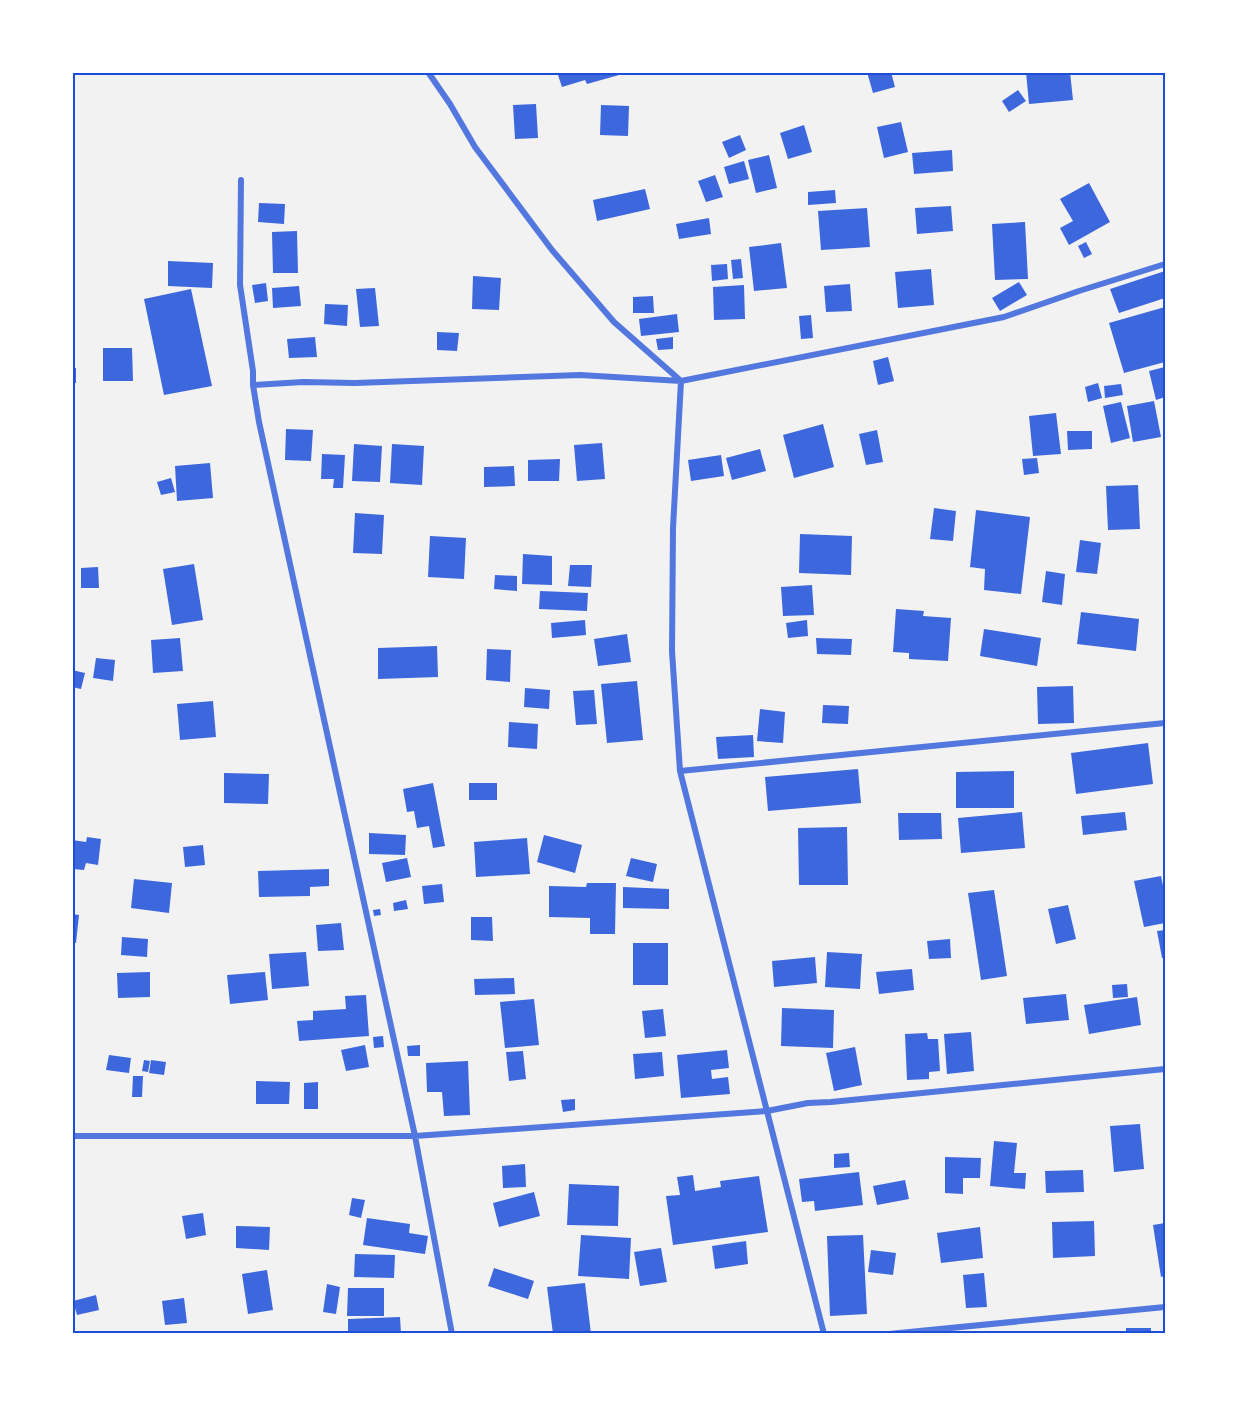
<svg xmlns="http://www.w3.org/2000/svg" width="1237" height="1406" viewBox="0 0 1237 1406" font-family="Bitter,serif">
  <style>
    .building { fill: #3d67dc }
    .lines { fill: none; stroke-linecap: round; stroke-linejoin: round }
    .minor { stroke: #5277de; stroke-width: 6 }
    .neatline { fill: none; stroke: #1d4ed8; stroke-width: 2 }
  </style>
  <rect width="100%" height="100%" fill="#f2f2f2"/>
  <path class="building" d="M557,72H626V73L587,84L585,80L562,87Z
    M867,72H891L895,87L873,93Z
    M1026,72H1070L1073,100L1029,104Z
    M1018,90L1026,101L1009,112L1002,101Z
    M536,104L538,138L515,139L513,105Z
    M601,105L629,106L628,136L600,135Z
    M901,122L908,152L884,158L877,127Z
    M804,125L812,152L788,159L780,133Z
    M740,135L746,150L729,158L722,142Z
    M952,150L953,171L914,174L912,153Z
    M769,155L777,188L756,193L748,160Z
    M744,161L749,179L729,184L724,167Z
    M715,175L723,197L706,202L698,181Z
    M1089,183L1110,222L1069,245L1060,228L1073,221L1060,199Z
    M645,189L650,209L597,221L593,200Z
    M835,190L836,203L808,205V192Z
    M259,203L285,204L284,224L258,222Z
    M951,206L953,231L917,234L915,208Z
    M867,208L870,247L821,250L818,211Z
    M709,218L711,234L679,239L676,224Z
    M1025,222L1028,279L995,280L992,224Z
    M297,231L298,273H273L272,232Z
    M1086,242L1092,254L1084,258L1078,246Z
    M781,243L787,288L754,291L749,247Z
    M741,259L743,278L733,279L731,260Z
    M168,261L213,263L212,288L168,286Z
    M727,264L728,279L712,281L711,265Z
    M931,269L934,305L898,308L895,272Z
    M1165,271V298L1119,313L1110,289Z
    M473,276L501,278L499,310L472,309Z
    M1019,282L1027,295L1000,311L992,298Z
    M266,283L268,301L255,303L252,285Z
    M850,284L852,311L826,312L824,286Z
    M744,285L745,319L714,320L713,287Z
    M299,286L301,306L273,308L272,288Z
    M375,288L379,326L360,327L356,289Z
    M191,289L212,386L164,395L144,299Z
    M653,296L654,313H633V297Z
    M325,304L348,305L347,326L324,324Z
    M1165,307V362L1124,373L1109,323Z
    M677,314L679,332L641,336L639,319Z
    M811,315L813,338L801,339L799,316Z
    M437,332L459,333L457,351L437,350Z
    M315,337L317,357L289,358L287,339Z
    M673,337V349L658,350L656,339Z
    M103,348H132L133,381H103Z
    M888,357L894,381L878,385L873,361Z
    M1165,367V397L1156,400L1149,371Z
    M72,368H76V383H72Z
    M1098,383L1102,398L1088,402L1085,387Z
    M1121,384L1123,395L1105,398L1104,386Z
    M1154,401L1161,437L1133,442L1127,406Z
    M1121,402L1130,438L1111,443L1103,406Z
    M1056,413L1061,454L1033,456L1029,416Z
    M823,424L834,467L794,478L783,435Z
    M286,429L313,430L311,461L285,460Z
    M877,430L883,462L866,465L859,434Z
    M1067,431H1092V449L1068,450Z
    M602,443L605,479L577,481L574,445Z
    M354,444L382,446L380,482L352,481Z
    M392,444L424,446L422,485L390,483Z
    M760,449L766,471L732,480L726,458Z
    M322,454L345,455L343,488H333L334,479H321Z
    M721,455L724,476L691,481L688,460Z
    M1037,458L1039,473L1024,475L1022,459Z
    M560,459L559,481H528V460Z
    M210,463L213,498L177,501L175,466Z
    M514,466L515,486L484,487V467Z
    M171,478L175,492L161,495L157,482Z
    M1138,485L1140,529L1108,530L1106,486Z
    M934,508L956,511L953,541L930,539Z
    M976,510L1030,517L1021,594L984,590L985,569L970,567Z
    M355,513L384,515L382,554L353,553Z
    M800,534L852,536L851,575L799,573Z
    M430,536L466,538L464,579L428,577Z
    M1080,540L1101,543L1097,574L1076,572Z
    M523,554L552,556V585L522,584Z
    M194,564L203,620L172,625L163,569Z
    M570,565H592L591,587L568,586Z
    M98,567L99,588H81V568Z
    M1046,571L1065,574L1062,605L1042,602Z
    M495,575L517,576V591L494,589Z
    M812,585L814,615L783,616L781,587Z
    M540,591L588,593L587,611L539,609Z
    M896,609L924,611L923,616L951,618L948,661L909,659V653L893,652Z
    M1081,612L1139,619L1136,651L1077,644Z
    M585,620L586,635L552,638L551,623Z
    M807,620L808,636L788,638L786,623Z
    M984,629L1041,638L1037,666L980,656Z
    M627,634L631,662L598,666L594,639Z
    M180,638L183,671L153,673L151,640Z
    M816,638L852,639L851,655L817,654Z
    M437,646L438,677L378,679V648Z
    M487,649L511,650L510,682L486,680Z
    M96,658L115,660L113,681L93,678Z
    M72,670L85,673L81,689L72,687Z
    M637,681L643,740L607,743L601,684Z
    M1073,686L1074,723L1038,724L1037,687Z
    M525,688L550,690L549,709L524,707Z
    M594,690L597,724L576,725L573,691Z
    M213,701L216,737L180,740L177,704Z
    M823,705L849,706L848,724L822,723Z
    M760,709L785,712L783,743L757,741Z
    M509,722L538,724L537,749L508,747Z
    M753,735L754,757L718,759L716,737Z
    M1148,743L1153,784L1076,794L1071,753Z
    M858,769L861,803L768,811L765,777Z
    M1014,771V808H956V772Z
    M224,773L269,774L268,804L224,803Z
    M433,783L445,846L433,848L429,826L417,828L414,811L407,812L403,789Z
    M469,783H497V800H469Z
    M1022,812L1025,848L961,853L958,818Z
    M1125,812L1127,830L1083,835L1081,816Z
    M898,813H941L942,839L899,840Z
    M847,827L848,885H799L798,828Z
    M369,833L406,835L405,855L369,854Z
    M544,835L582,845L575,873L537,862Z
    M87,837L101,839L98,865L86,863L84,870L72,869V840L86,842Z
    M527,838L530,874L476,877L474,842Z
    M203,845L205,865L185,867L183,847Z
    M407,858L411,877L386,882L382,863Z
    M631,858L657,864L653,882L626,876Z
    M329,869V886L310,887V896L259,897L258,871Z
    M1161,876L1165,895V923L1144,927L1134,881Z
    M134,879L172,883L169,913L131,908Z
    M587,883H616L615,934H590V918L549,917V886L586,887Z
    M442,884L444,902L424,904L422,886Z
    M623,887L669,889V909L623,908Z
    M994,890L1007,976L981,980L968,893Z
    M406,900L408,909L394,911L393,903Z
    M1068,905L1076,939L1056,944L1048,909Z
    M380,909L381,915L374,916L373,910Z
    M72,914L79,915L76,943L72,942Z
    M471,917H492L493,941L471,940Z
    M341,923L344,950L318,951L316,925Z
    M1165,930V958H1162L1157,931Z
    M122,937L148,939L147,957L121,955Z
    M950,939L951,958L929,959L927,941Z
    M633,943H668V985H633Z
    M306,952L309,986L272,989L269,954Z
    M827,952L862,954L860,989L825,987Z
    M815,957L817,983L774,987L772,961Z
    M912,969L914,990L879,994L876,972Z
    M150,972V997L118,998L117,973Z
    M265,972L268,1000L230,1004L227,975Z
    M514,978L515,994L475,995L474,979Z
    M1127,984L1128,997L1113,998L1112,985Z
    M1066,994L1069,1020L1026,1024L1023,998Z
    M366,995L369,1036L299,1041L297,1021L313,1020V1011L346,1009L345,996Z
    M1137,997L1141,1025L1089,1034L1084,1005Z
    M534,999L539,1045L505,1048L500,1002Z
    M782,1008L834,1010L833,1048L781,1046Z
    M663,1009L666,1036L645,1038L642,1011Z
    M971,1032L974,1071L947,1074L944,1034Z
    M927,1033L928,1039H938L940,1071L929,1072V1079L907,1080L905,1034Z
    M383,1036L384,1047L374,1048L373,1037Z
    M365,1045L369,1067L346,1071L341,1050Z
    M420,1045V1056H408L407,1046Z
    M855,1047L862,1085L834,1091L826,1053Z
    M727,1050L729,1068L711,1070L712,1079L728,1077L730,1094L681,1098L677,1055Z
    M523,1051L526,1079L509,1081L506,1052Z
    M662,1052L664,1076L635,1079L633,1054Z
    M109,1055L131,1058L129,1073L106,1070Z
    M144,1060L150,1061L148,1072L142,1071Z
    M151,1060L166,1062L164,1075L149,1073Z
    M468,1061L470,1115L444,1116L442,1092H427L426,1063Z
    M133,1076H143L142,1097H132Z
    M256,1081L290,1082L289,1104H256Z
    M318,1082V1109H304V1083Z
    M575,1099V1110L563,1112L561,1100Z
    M1140,1124L1144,1169L1114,1172L1110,1126Z
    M994,1141L1017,1143L1014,1173H1026L1025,1189L990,1186Z
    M849,1153L850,1167L834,1168V1154Z
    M945,1157L981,1158L980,1178H963V1194L945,1193Z
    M525,1164L526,1187L503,1188L502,1166Z
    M1083,1170L1084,1192L1046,1193L1045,1171Z
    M859,1172L863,1205L815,1211L814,1201L802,1202L799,1179Z
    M693,1175L695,1191L721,1187L720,1181L759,1176L768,1232L673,1245L666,1196L680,1195L677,1177Z
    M905,1180L909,1199L877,1205L873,1186Z
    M569,1184L619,1186L618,1226L567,1225Z
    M534,1192L540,1216L499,1227L493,1203Z
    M352,1198L365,1200L361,1218L349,1215Z
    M203,1213L206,1235L186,1239L182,1216Z
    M367,1218L410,1224L409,1233L428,1236L425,1254L363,1245Z
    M1094,1221L1095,1256L1053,1258L1052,1222Z
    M1165,1223V1276L1161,1277L1153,1225Z
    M236,1226L270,1227L269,1250L236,1248Z
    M980,1227L983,1258L941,1263L937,1233Z
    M581,1235L631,1238L629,1279L578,1276Z
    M863,1235L867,1314L830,1316L827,1236Z
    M746,1241L748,1264L715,1269L712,1246Z
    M661,1248L667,1282L640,1286L634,1252Z
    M871,1250L896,1253L893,1275L868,1272Z
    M355,1254L395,1255L394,1278L354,1277Z
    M494,1268L534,1281L528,1299L488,1286Z
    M267,1270L273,1310L248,1314L242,1274Z
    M984,1273L987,1307L966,1308L963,1275Z
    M585,1283L591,1334H553L547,1287Z
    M327,1284L340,1287L336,1314L323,1312Z
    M348,1288H384V1316H347Z
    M96,1295L99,1310L77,1315L73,1301Z
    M184,1298L187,1323L165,1325L162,1301Z
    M400,1317L401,1334H348V1319Z
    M1126,1328H1151V1334H1126Z
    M266,1331L267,1334H247L246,1332Z"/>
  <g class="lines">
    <path class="minor" d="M428,72L450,104L475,147L552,250L614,322L681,381L673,528L672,651L680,771L824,1334
      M241,180L240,285L253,371V385L259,422L415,1136L452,1334
      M253,385L303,382L355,383L580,375L681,381L1004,317L1079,291L1165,264
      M680,771L1165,723
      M72,1136H415L767,1111L808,1103L831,1102L1165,1069
      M889,1334L1165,1307"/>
  </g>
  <rect width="1237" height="1406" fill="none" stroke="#ffffff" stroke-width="147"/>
  <rect x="74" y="74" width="1090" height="1258" class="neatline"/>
</svg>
